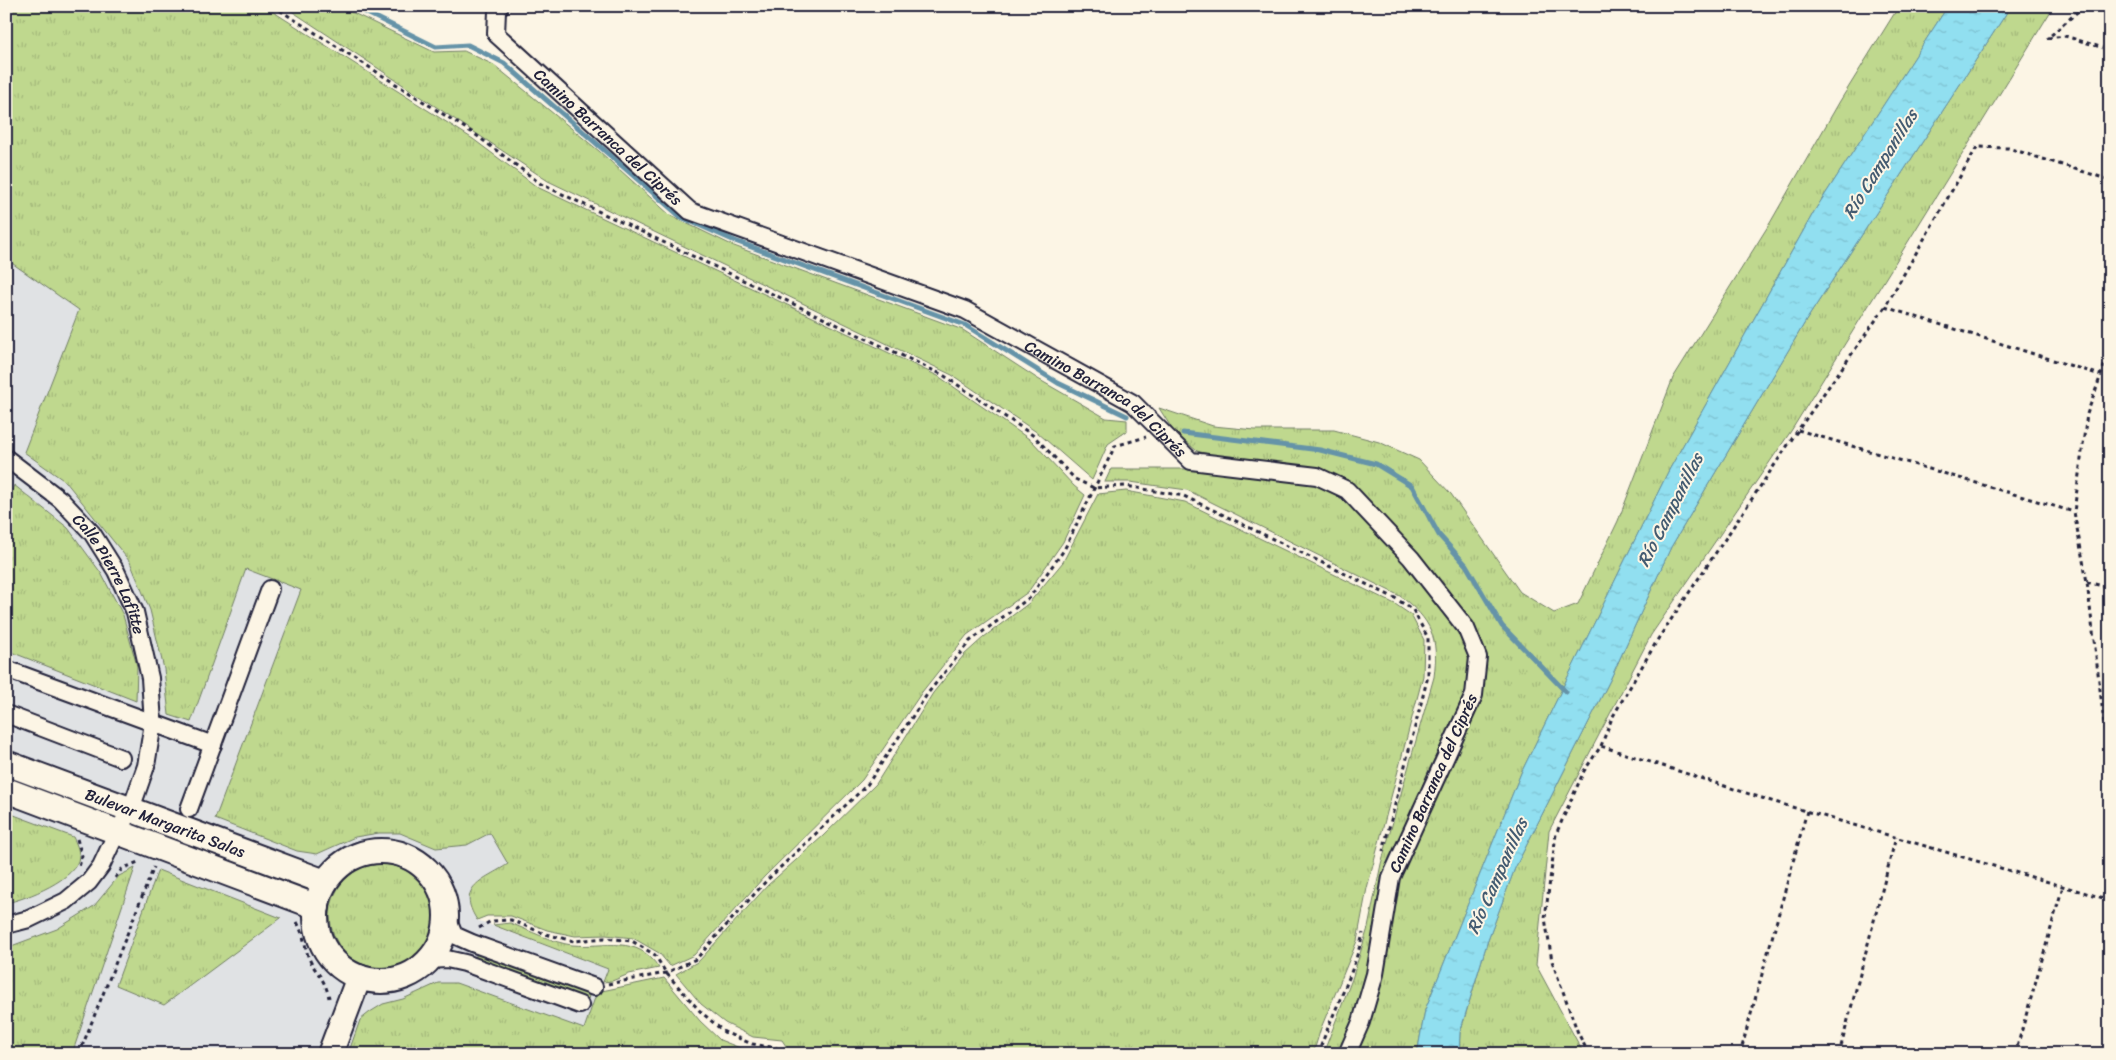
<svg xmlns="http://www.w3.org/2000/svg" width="2116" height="1060" viewBox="0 0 2116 1060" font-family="Sriracha,sans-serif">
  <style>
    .built { fill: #e0e2e4 }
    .grass { fill: url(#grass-tufts); stroke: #707d64 }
    .water { fill: url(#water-ripples); stroke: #6593a8 }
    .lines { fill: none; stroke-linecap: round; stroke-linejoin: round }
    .stream { stroke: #6593a8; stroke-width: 5 }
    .street-casing { stroke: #22223b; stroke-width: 20 }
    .secondary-casing { stroke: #22223b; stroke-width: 28 }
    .path { stroke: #22223b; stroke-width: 3; stroke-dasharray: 4 4; stroke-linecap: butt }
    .street { stroke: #fcf5e5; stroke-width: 16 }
    .secondary { stroke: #fcf5e5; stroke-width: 24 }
    .labels { text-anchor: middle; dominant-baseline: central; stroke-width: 4; stroke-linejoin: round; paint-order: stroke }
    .street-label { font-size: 16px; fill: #22223b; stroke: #fcf5e5 }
    .water-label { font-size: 18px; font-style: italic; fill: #435b71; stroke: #fcf5e5 }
  </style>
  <defs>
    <pattern id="grass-tufts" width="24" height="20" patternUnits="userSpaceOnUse" patternTransform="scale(1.25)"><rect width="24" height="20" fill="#bfd88e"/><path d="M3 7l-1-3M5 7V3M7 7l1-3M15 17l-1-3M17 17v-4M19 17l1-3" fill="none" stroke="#a4b97b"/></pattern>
    <pattern id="water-ripples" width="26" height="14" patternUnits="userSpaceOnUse" patternTransform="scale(1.25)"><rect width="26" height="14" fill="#91dff0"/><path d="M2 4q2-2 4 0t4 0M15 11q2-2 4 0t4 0" fill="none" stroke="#7dbfcf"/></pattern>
  </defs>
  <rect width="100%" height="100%" fill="#fcf5e5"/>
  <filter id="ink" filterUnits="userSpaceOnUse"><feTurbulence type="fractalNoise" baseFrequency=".02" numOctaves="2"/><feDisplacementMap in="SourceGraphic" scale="10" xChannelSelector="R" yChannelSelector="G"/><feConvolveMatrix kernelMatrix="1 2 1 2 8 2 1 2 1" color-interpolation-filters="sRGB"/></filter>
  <g filter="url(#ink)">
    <path class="built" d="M6,259L80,310L25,452L66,482L130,562L150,610L164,669L169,715L191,722L246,569L301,590L215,819L297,851L317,854L355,837L379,833H400L436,848L467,845L490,833L509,864L475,884L469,908L477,920L608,969L597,992L584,1029L503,1054H6Z"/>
    <path class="grass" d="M6,6H264L473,139L537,187L938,376L1032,441L1074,486L1085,495L1063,542L1028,592L967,635L922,692L862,780L764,877L694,955L670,966L659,953L633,938L606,935L575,936L547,930L511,916H487L477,920C455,886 484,880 508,864L490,833L467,845L436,848L400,833H379L355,837L317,854L297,851L215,819L301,590L246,569L191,722L169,715L164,669L150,610L130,562L66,482L24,452L79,310L6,259Z
      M284,6H339L434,52L464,51L494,65L599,151L671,216L734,246L963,330L1038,379L1106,418L1127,420V431L1108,444L1092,480L1038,433L952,375L548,181Z
      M1899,6H1948L1815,210L1668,472L1521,773L1425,1010L1417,1054H1355L1396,890L1405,864L1480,697L1486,665L1481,640L1464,614L1361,495L1197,451L1174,432L1159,408L1213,426L1255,430H1334L1379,442L1419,460L1451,494L1520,592L1554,613L1578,604L1618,521L1673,378L1770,223L1840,101Z
      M2011,6H2054L1791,431L1651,635L1549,831L1536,965L1584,1054H1459L1460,1033L1487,943L1515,868L1610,680L1671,547L1807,319Z
      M1111,469H1188L1287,478L1324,486L1368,519L1427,586L1461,631L1471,659L1468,689L1428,772L1388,870L1370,968L1354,1017L1338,1054H1323L1352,979L1368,928L1381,864L1434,677C1439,638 1432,620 1400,596L1187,490L1130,482H1105Z
      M14,485L68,528L101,573L123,615L137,666L136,701L6,650V506Z
      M1126,491L1185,502L1395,604L1411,615L1424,640L1423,676L1367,888L1357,941L1321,1028L1313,1054H775L786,1046L782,1040L753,1037L725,1023L701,1004L676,974L699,961L768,885L823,836L876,784L933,693L964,655L984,637L1029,603L1063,562L1098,494Z
      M6,812L73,837C76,843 79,849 79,856C78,879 26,899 6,903Z
      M330 916a52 52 0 1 1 104 0a52 52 0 1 1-104 0Z
      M135,868L72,1054H6V948L57,929L94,906L119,876Z
      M158,870L281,918L164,1005L116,985Z
      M510,923C528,930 554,943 572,945C606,948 637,934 659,968L629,974L612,981L603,982L608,969L493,925Z
      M477,952L590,993L588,999L475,959Z
      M664,978L700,1021L720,1040L755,1054H348L360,1020L370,1012L383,1004L403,999L438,983H456L584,1029L597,992Z"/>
    <path class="water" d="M1948,6H2011L1807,319L1671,547L1610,680L1515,868L1487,943L1460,1032L1459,1054H1417L1425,1010L1521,773L1668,472L1815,210Z"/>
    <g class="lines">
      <path class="stream" d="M353,6L436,47L468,45L504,63L681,217L735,241L965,325L1058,383L1127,416
        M1183,433L1320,450L1376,464L1412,486L1439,535L1466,565L1502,626L1566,692"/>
      <defs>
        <g id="street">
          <path id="s1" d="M500,6L497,11L496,34L690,211L965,310L1133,403L1191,461L1317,476L1347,490L1411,558L1466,628L1478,657L1474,695L1391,877L1375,974L1361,1022L1347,1054"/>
          <path id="s2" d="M6,458L61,500L92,533L116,571L135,612L150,678L153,723L146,766L131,809L117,832L101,866L89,882L66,901L29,919L6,925"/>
          <path d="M6,669L213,745"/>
          <path d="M6,714L121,758"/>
          <path d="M189,809L270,589"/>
          <path d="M445,913L454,935L472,943L594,987"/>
          <path d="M426,960L447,959L465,963L580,1005"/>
        </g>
        <g id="secondary">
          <path id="s3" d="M6,763L325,882"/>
          <path d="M6,790L317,907"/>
          <circle cx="381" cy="916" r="65"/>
          <path d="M330,1054L359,977"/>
        </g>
      </defs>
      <use href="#street" class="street-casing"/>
      <use href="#secondary" class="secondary-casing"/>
      <path class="path" d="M273,6L476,135L541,184L943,375L1034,436L1075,479L1094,488L1126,486L1184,496L1395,598L1413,610L1428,638V676L1383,851
        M2084,6L2048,38L2065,36L2110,50
        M1885,307L2110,378
        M2110,350L2087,414L2074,512L2087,582L2110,772
        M1798,430L2074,512
        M2087,582L2110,588
        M1601,746L1612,718L1658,639L1798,430L1885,307L1977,147L2008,148L2110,180
        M77,839L82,856L79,867
        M115,878L122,869L138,862
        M297,922C304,936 304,942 308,956C314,972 325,977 329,998
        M479,928L491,921L511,920L545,934L574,941L605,938L632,941L655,955L666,973L700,1011L724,1032L752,1044L777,1048
        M608,984L666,973L696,959L767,880L867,785L928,693L970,641L1029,598L1064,550L1115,446L1146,437
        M79,1054L154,867
        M1318,1054C1332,1013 1354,975 1363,933
        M1589,1054L1578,1033L1552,961L1545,918L1556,834L1584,771L1601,746L1768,800L2110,900
        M1740,1054L1807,811
        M1839,1054L1896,837
        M2015,1054L2063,886"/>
      <use href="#street" class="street"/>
      <use href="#secondary" class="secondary"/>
    </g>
  </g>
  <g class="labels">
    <g class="street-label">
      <text stroke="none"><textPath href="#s1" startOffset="181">Camino Barranca del Ciprés</textPath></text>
      <text stroke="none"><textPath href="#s1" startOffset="751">Camino Barranca del Ciprés</textPath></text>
      <text stroke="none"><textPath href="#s2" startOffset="159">Calle Pierre Lafitte</textPath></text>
      <text transform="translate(1433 783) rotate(-66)">Camino Barranca del Ciprés</text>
      <text stroke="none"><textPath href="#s3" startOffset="170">Bulevar Margarita Salas</textPath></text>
    </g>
    <g class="water-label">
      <text transform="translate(1880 164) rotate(-58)">Río Campanillas</text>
      <text transform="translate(1670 510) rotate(-63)">Río Campanillas</text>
      <text transform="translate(1497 876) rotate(-66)">Río Campanillas</text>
    </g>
  </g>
  <rect width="2116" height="1060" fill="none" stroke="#fcf5e5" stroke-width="25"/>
  <rect x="12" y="12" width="2091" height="1035" fill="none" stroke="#22223b" stroke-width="2" filter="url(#ink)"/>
</svg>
